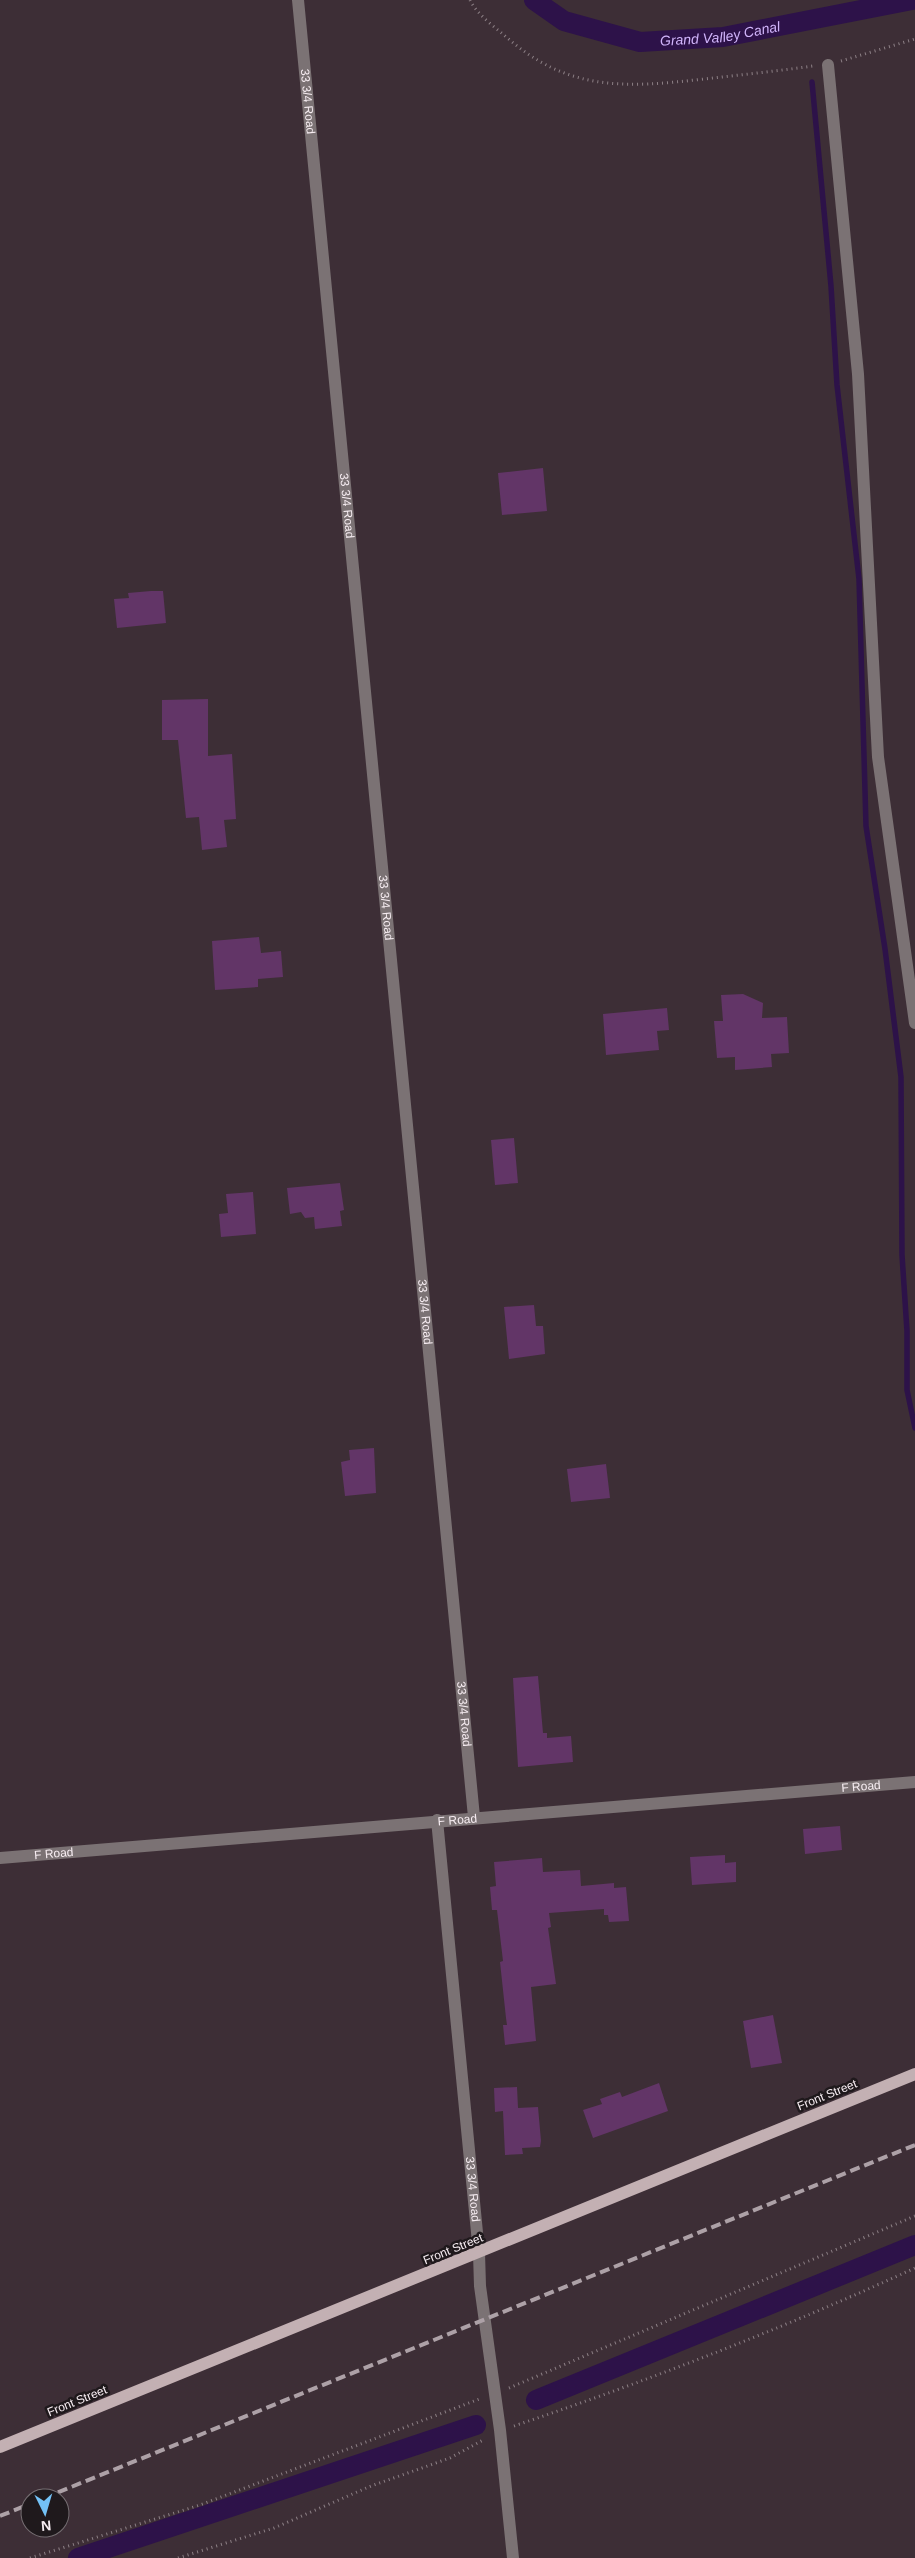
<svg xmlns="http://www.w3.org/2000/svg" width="915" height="2558" viewBox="0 0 915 2558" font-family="Arial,sans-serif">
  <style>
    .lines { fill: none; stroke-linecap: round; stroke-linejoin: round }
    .stream { stroke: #2d1249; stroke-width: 5.5 }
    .canal { stroke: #2d1249; stroke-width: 20 }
    .building { fill: #623567 }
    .path { stroke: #8d8086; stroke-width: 3; stroke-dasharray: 1 4; stroke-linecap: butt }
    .minor { stroke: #7b7274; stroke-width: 12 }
    .major { stroke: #c3b0b3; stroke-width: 12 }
    .rail { stroke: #ada1a7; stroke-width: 4; stroke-dasharray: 10 5; stroke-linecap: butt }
    .labels { text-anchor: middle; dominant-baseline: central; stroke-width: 5; stroke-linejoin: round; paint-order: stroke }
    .street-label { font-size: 12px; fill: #f7edf2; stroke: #1f191c }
    .water-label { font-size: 14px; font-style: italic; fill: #d0b4fa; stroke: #1f191c }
  </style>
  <rect width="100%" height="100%" fill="#3d2e36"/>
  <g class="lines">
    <path class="stream" d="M812,82L831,286L837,385L859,579L866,826L885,949L901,1077L902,1255L907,1331V1390L915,1428"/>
    <g class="canal">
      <path id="s1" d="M534,0L564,21L640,42L723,37L912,0"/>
      <path d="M536,2400L915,2245"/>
      <path d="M78,2558L476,2425"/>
    </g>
  </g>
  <path class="building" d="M543,468L547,511L502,515L498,473Z
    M151,591H163L166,623L117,628L114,599L129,598L128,593Z
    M208,699V756L232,754L236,819L224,820L227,847L202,850L199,817L186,818L178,740H162V700Z
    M259,937L261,953L281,951L283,977L258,979V987L215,990L212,941Z
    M743,994L763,1003L762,1018L787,1017L789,1053L771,1054L772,1067L735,1070V1057L717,1058L714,1021H723L721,995Z
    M667,1008L669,1030L657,1031L659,1050L606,1055L603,1014Z
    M514,1138L518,1183L495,1185L491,1140Z
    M340,1183L344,1210L340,1211L342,1226L315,1229L314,1217L305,1218L301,1212L290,1214L287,1188Z
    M253,1192L256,1234L221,1237L219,1214L228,1213L226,1194Z
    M534,1305L536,1326H543L545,1354L509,1359L504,1307Z
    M374,1448L376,1493L345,1496L341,1462L350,1460L349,1450Z
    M606,1464L610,1498L571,1502L567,1469Z
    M538,1676L543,1733H547V1738L571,1736L573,1762L518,1767L513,1678Z
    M840,1826L842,1850L805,1854L803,1829Z
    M725,1855V1863L736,1862V1882L692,1885L690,1857Z
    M542,1858L543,1872L580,1870L581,1886L614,1883V1888L626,1887L629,1921L609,1922L608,1915H604V1909L549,1913L551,1927L548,1928L556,1984L531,1987L536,2041L505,2045L503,2025H507L506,2018L500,1962L503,1961L497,1910H492L490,1887L496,1886L494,1862Z
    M773,2015L782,2063L751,2068L743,2021Z
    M659,2083L668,2111L593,2138L583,2110L602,2104L600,2099L620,2092L622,2097Z
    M517,2087L518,2108L538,2107L541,2141L540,2147L522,2148L523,2154L505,2155L503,2111L495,2112L494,2088Z"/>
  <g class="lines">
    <path class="path" d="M470,0C477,14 492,25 504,35C567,92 625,88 704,79C740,75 777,71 813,66
      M841,61L915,39
      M509,2388L915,2216
      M514,2426C650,2380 784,2328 915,2268
      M30,2558L200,2505L482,2398
      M178,2558L274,2528L371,2486L450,2458L485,2439"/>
    <g class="minor">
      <path id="s2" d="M298,0L474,1817"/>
      <path d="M828,65L858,374L878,757L915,1023"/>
      <path id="s3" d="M437,1820L479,2253L480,2286L500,2430L513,2558"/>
      <path id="s4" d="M0,1858L915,1782"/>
    </g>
    <path class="major" d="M0,2447L915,2074"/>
    <path class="rail" d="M44,2498L915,2145
      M0,2516L30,2504"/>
  </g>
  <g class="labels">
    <g class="street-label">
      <text stroke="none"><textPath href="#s2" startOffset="102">33 3/4 Road</textPath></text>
      <text stroke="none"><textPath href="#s2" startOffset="508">33 3/4 Road</textPath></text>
      <text stroke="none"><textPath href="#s2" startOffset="912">33 3/4 Road</textPath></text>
      <text stroke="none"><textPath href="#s2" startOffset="1318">33 3/4 Road</textPath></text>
      <text stroke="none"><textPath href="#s2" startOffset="1722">33 3/4 Road</textPath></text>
      <text stroke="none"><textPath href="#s4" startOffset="864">F Road</textPath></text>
      <text stroke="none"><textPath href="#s4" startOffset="459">F Road</textPath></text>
      <text stroke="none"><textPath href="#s4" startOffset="54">F Road</textPath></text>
      <text transform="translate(827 2095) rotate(-22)">Front Street</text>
      <text stroke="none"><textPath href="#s3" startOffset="371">33 3/4 Road</textPath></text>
      <text transform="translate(453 2249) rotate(-22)">Front Street</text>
      <text transform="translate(77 2401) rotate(-22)">Front Street</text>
    </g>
    <g class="water-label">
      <text stroke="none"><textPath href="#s1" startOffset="196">Grand Valley Canal</textPath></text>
    </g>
  </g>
  <g transform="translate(45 2513) rotate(175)"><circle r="24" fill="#1f191c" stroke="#756e72"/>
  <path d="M0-4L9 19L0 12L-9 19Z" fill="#73c1f5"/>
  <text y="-8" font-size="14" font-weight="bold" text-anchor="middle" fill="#f7edf2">N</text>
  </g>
</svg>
